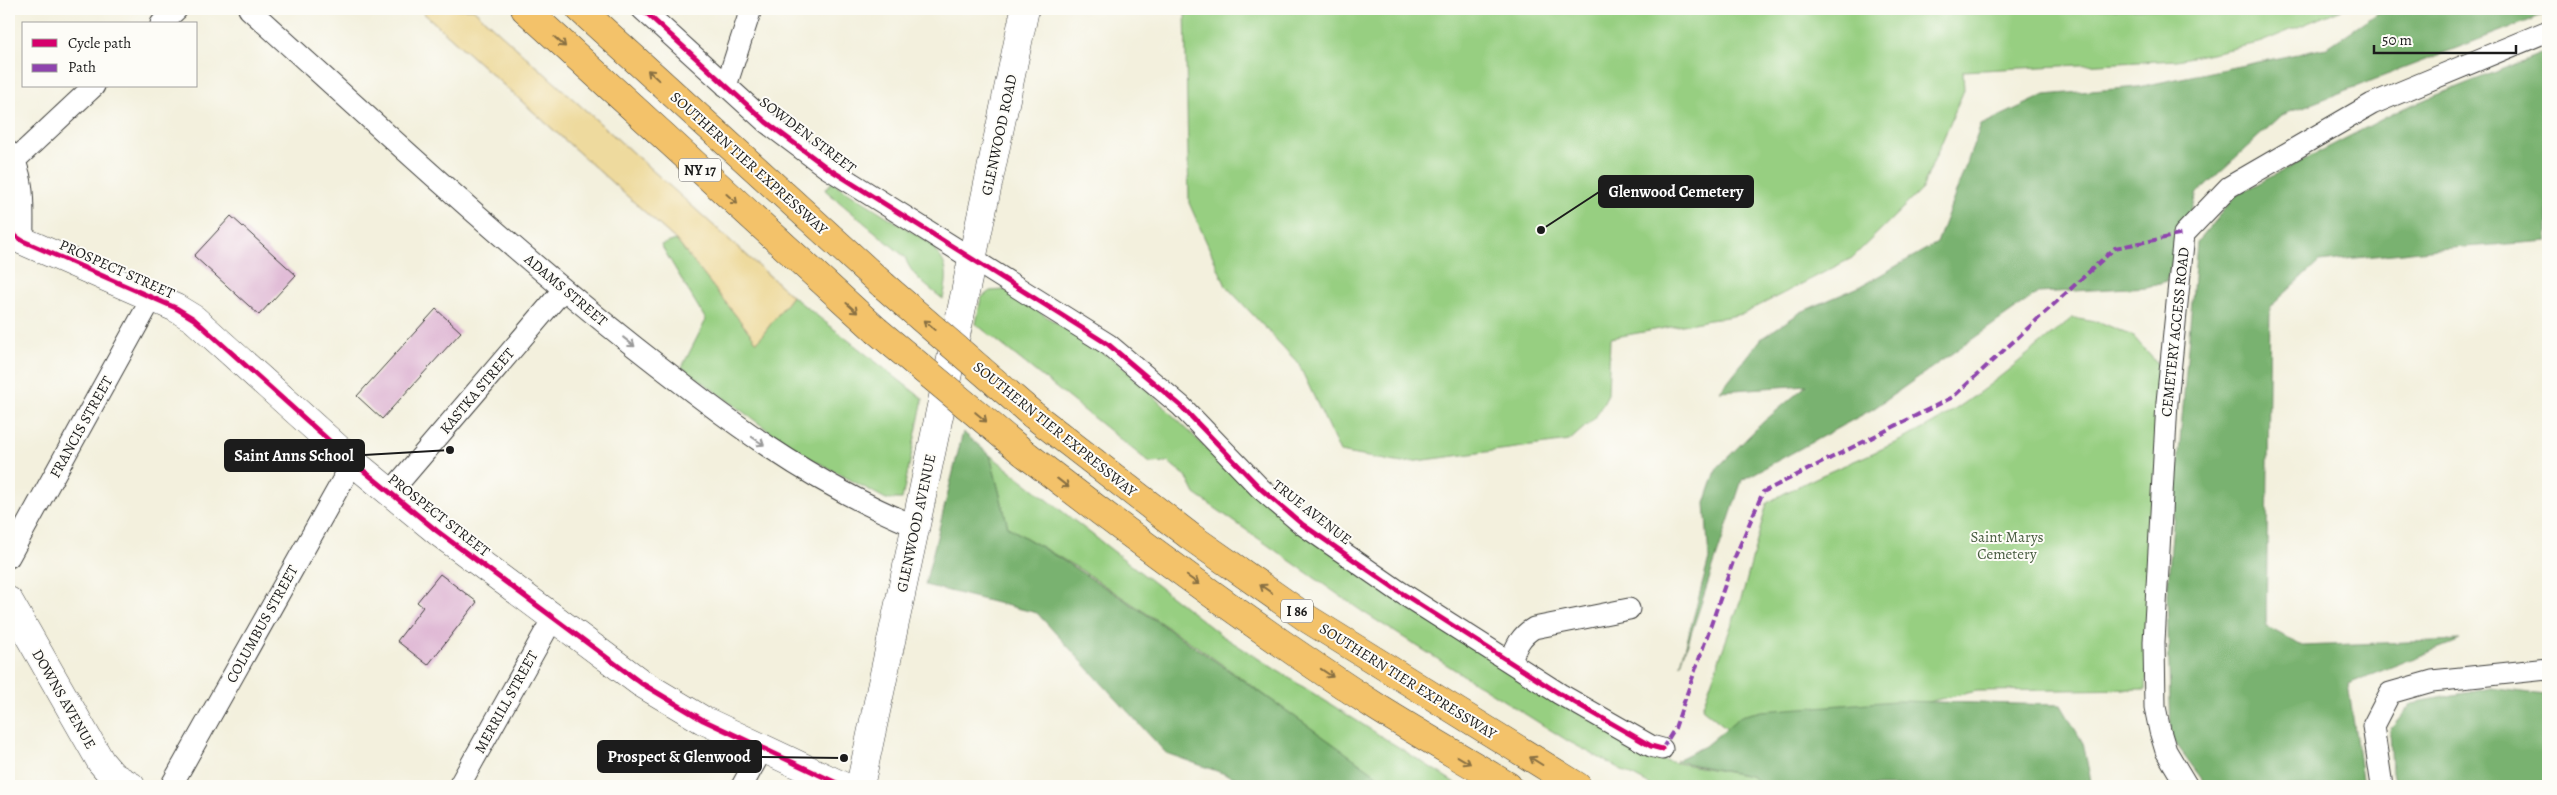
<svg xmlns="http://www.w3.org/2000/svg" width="2557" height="795" viewBox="0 0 2557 795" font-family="Alegreya,serif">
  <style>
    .green { fill: #97cf81; stroke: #5a764e }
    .forest { fill: #79b26f; stroke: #4a6746 }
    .sand { fill: #eeda9e; stroke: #857b5d }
    .building { fill: #deb5d3 }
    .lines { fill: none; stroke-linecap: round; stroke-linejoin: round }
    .minor-casing { stroke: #3c3c39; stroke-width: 23 }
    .tertiary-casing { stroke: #3c3c39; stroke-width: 29 }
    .motorway-casing { stroke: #3c3c39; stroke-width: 29 }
    .minor { stroke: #fff; stroke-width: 21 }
    .tertiary { stroke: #fff; stroke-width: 28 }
    .motorway { stroke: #f3c26a; stroke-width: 28 }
    .motorway-bridge-casing { stroke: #3c3c39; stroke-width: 29; stroke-linecap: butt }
    .motorway-bridge { stroke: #f3c26a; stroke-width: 28 }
    .quiet { stroke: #8e44ad; stroke-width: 4; stroke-dasharray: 8 4; stroke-linecap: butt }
    .cycleway-casing { stroke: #fdfcf7; stroke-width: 8 }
    .cycleway { stroke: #d6006c; stroke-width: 5 }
    .oneway { stroke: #886f43 }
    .oneway2 { stroke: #999 }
    .labels { text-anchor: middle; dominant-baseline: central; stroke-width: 4; stroke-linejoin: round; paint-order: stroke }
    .shield { fill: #fdfcf7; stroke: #605f5e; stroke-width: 1 }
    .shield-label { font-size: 14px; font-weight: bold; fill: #1c1c1c }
    .street-label { font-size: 15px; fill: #1c1c1c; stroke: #fdfcf7 }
    .park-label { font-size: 15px; fill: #475b3f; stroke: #fdfcf7 }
    .leader { fill: none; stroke: #1c1c1c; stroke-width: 2 }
    .callout-dot { fill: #1c1c1c; stroke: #fdfcf7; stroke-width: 2 }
    .callout { fill: #1c1c1c; stroke: #1c1c1c; stroke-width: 2 }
    .callout-label { font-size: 16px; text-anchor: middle; font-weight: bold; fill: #fff }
  </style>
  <rect width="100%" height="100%" fill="#fdfcf7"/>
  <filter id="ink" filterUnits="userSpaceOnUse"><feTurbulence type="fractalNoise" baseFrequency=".02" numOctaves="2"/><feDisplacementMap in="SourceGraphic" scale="10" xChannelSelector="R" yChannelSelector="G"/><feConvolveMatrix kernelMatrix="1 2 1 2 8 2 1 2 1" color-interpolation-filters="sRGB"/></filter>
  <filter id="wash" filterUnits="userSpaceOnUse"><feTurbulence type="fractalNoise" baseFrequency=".0096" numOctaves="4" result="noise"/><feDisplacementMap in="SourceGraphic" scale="20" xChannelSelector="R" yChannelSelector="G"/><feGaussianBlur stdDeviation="1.12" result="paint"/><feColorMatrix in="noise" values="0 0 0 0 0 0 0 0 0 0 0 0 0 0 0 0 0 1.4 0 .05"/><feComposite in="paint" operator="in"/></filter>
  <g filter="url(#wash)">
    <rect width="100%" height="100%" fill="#f3f0dd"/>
    <path class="green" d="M1185,9H2342L2259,43L2177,60L1963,71L1964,90L1922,189L1852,258L1743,314L1610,338L1608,394L1595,418L1569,441L1402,463L1340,452L1298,363L1226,286L1189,203Z
      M832,182L936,247L935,251C950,265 947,280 943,299C929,288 910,275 905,257L825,190Z
      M676,240L757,342L792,296L923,399L902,499H886L795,450L682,367L706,320L661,245Z
      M1005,290L1119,363L1239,480L1412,610L1655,759L1750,776L1768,786H1652L1568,741L1363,612L1195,494L1186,476L1168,462L1150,463L976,324L981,298L990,291Z
      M2072,318L2102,323L2133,336L2161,368L2146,689L1977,691L1827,724L1739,738L1702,708L1744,590L1767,503C1814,475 1867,458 1915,433C1971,405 2023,357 2072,318Z
      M990,455L1221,635L1460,786H1392L1199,648L1081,570L1008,527Z"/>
    <path class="forest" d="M2384,9H2548V13L2282,115L2197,193L2166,281L2147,287L2038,293L1873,409L1742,480L1681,664L1709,559L1705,503L1717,468L1762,423L1807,385L1720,391L1762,338L1801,312L1861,286L1937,243L1981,125L2045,95L2138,87L2326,48Z
      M2548,51V241L2438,249L2319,262L2270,307L2266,626L2302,646L2460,640L2348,684L2363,786H2207L2171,737L2167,594L2197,242L2236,195L2404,108Z
      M963,432L990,455L1008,527C1141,606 1266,696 1392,786H1259L1166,753L1037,613L925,585Z
      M2491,688L2545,695L2548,699V786H2396L2392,773L2390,730L2412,703Z
      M1896,701L2061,705L2083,743L2092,786H1768L1750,776L1675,761L1705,746L1741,716L1761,711Z"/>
    <path class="sand" d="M419,9H473L792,296L757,342L676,240Z"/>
    <g id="blocks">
      <path class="building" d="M231,216L296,275L259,315L194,256Z
        M436,309L461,332L382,419L357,396Z
        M440,574L477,602L428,665L397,641L423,607L417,602Z"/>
    </g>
  </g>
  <g filter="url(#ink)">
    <use href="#blocks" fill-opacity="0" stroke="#3c3c39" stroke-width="1"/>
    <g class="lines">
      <defs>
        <path id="minor" d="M249,9C376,124 502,242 636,348C728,420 806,481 915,526
          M642,9L766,122L826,167L1109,345L1181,406L1261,489L1302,524L1397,590L1560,694L1651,746L1662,749
          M161,24L177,9
          M726,86L751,9
          M9,152C27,177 22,212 23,241
          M15,160L94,86
          M390,493L563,290
          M9,557L152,298
          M1510,662C1516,647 1520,636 1534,628L1629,609
          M171,786L353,462
          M459,786L553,618
          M742,786L763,748
          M2187,786L2166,751L2160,731L2155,707L2154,642L2167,402L2184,234L2229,187L2372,104L2548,31
          M2382,786L2373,726L2390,693L2432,681L2548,669"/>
        <path id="tertiary" d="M9,232L23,241L176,308L194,319L353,462L437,531L641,683L703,720L843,786
          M9,601L101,762L113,776L131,786
          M860,786C915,527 972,268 1025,9"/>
        <path id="motorway" d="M525,9L876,330
          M580,9L883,285
          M1032,414L1191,537L1308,619L1577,786
          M1024,453C1139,542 1256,629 1378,708C1421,735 1465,760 1508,786"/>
      </defs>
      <use href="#minor" class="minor-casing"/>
      <use href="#tertiary" class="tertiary-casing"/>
      <use href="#motorway" class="motorway-casing"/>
      <use href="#minor" class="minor"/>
      <use href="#tertiary" class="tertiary"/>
      <use href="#motorway" class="motorway"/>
      <defs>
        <path id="motorway-bridge" d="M883,285L1032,414
          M876,330L1024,453"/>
      </defs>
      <use href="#motorway-bridge" class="motorway-bridge-casing"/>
      <use href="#motorway-bridge" class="motorway-bridge"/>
      <path class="quiet" d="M1662,749L1675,728L1734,559L1763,492L1953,397L2115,248L2184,234"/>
      <defs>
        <path id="cycleway" d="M642,9L766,122L826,167L1109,345L1181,406L1261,489L1302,524L1397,590L1560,694L1651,746L1662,749
          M9,232L23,241L176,308L194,319L353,462L437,531L641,683L703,720L843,786"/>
      </defs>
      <use href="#cycleway" class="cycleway-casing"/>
      <use href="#cycleway" class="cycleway"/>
    </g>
    <defs><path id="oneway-shaft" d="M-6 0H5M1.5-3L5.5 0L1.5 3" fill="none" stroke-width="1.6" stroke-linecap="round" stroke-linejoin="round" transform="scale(1.25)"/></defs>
    <g class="oneway">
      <use href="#oneway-shaft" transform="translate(560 42) rotate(42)"/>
      <use href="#oneway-shaft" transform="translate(653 75) rotate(-137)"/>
      <use href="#oneway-shaft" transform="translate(732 199) rotate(42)"/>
      <use href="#oneway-shaft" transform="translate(852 308) rotate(42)"/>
      <use href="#oneway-shaft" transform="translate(929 325) rotate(-139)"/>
      <use href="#oneway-shaft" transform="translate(981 417) rotate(40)"/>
      <use href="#oneway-shaft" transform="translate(1063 483) rotate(38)"/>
      <use href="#oneway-shaft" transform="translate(1193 580) rotate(35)"/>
      <use href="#oneway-shaft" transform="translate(1266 589) rotate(-145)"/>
      <use href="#oneway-shaft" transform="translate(1327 673) rotate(34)"/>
      <use href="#oneway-shaft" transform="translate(1464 760) rotate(31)"/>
      <use href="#oneway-shaft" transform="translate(1536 761) rotate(-148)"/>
    </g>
    <g class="oneway2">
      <use href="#oneway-shaft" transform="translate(629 342) rotate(38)"/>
      <use href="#oneway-shaft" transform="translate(758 441) rotate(34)"/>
    </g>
  </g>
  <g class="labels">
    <g class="shield">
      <rect x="679" y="158.5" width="42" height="23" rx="4"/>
      <rect x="1281" y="599.5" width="32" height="23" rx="4"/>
    </g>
    <g class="shield-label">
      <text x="700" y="170">NY 17</text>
      <text x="1297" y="611">I 86</text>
    </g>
    <g class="street-label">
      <text transform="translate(808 135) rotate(37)">SOWDEN STREET</text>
      <text transform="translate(999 135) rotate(-78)">GLENWOOD ROAD</text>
      <text transform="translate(749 163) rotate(42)">SOUTHERN TIER EXPRESSWAY</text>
      <text transform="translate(117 269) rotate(24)">PROSPECT STREET</text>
      <text transform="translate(566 290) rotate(40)">ADAMS STREET</text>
      <text transform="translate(2175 332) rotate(-84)">CEMETERY ACCESS ROAD</text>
      <text transform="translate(477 391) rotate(-50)">KASTKA STREET</text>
      <text transform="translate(81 427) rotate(-61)">FRANCIS STREET</text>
      <text transform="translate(1055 429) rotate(39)">SOUTHERN TIER EXPRESSWAY</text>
      <text transform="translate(1312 512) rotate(38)">TRUE AVENUE</text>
      <text transform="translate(439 515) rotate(38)">PROSPECT STREET</text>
      <text transform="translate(916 523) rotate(-78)">GLENWOOD AVENUE</text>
      <text transform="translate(262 624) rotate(-61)">COLUMBUS STREET</text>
      <text transform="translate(1408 681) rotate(32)">SOUTHERN TIER EXPRESSWAY</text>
      <text transform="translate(64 699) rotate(60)">DOWNS AVENUE</text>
      <text transform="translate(506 702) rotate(-61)">MERRILL STREET</text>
    </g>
    <g class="park-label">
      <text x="2007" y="537">Saint Marys<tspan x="2007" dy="17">Cemetery</tspan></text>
    </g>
  </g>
  <path class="leader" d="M1541 230L1599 192M450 450L364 455M844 758L761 757"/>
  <g class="callout-dot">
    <circle cx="1541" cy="230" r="5"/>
    <circle cx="450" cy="450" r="5"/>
    <circle cx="844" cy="758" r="5"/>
  </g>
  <g class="callout">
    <rect x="1599" y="176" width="154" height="31" rx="5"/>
    <rect x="225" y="440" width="139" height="31" rx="5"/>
    <rect x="598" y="741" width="163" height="31" rx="5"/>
  </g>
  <g class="callout-label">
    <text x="1676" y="197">Glenwood Cemetery</text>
    <text x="294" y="461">Saint Anns School</text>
    <text x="679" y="762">Prospect &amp; Glenwood</text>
  </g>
  <rect width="2557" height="795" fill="none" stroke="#fdfcf7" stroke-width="30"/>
  <rect x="22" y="22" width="175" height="65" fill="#fdfcf7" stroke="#a3a29f"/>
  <rect x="32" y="39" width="25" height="8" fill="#d6006c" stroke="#a3a29f"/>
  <text x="68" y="48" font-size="15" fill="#1c1c1c">Cycle path</text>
  <rect x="32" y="64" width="25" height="8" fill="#8e44ad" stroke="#a3a29f"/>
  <text x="68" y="72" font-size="15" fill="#1c1c1c">Path</text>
  <path d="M2374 45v8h142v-8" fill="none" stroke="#1c1c1c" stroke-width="2.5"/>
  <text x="2382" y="45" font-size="15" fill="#1c1c1c" stroke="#fdfcf7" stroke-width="4" paint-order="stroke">50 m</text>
</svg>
